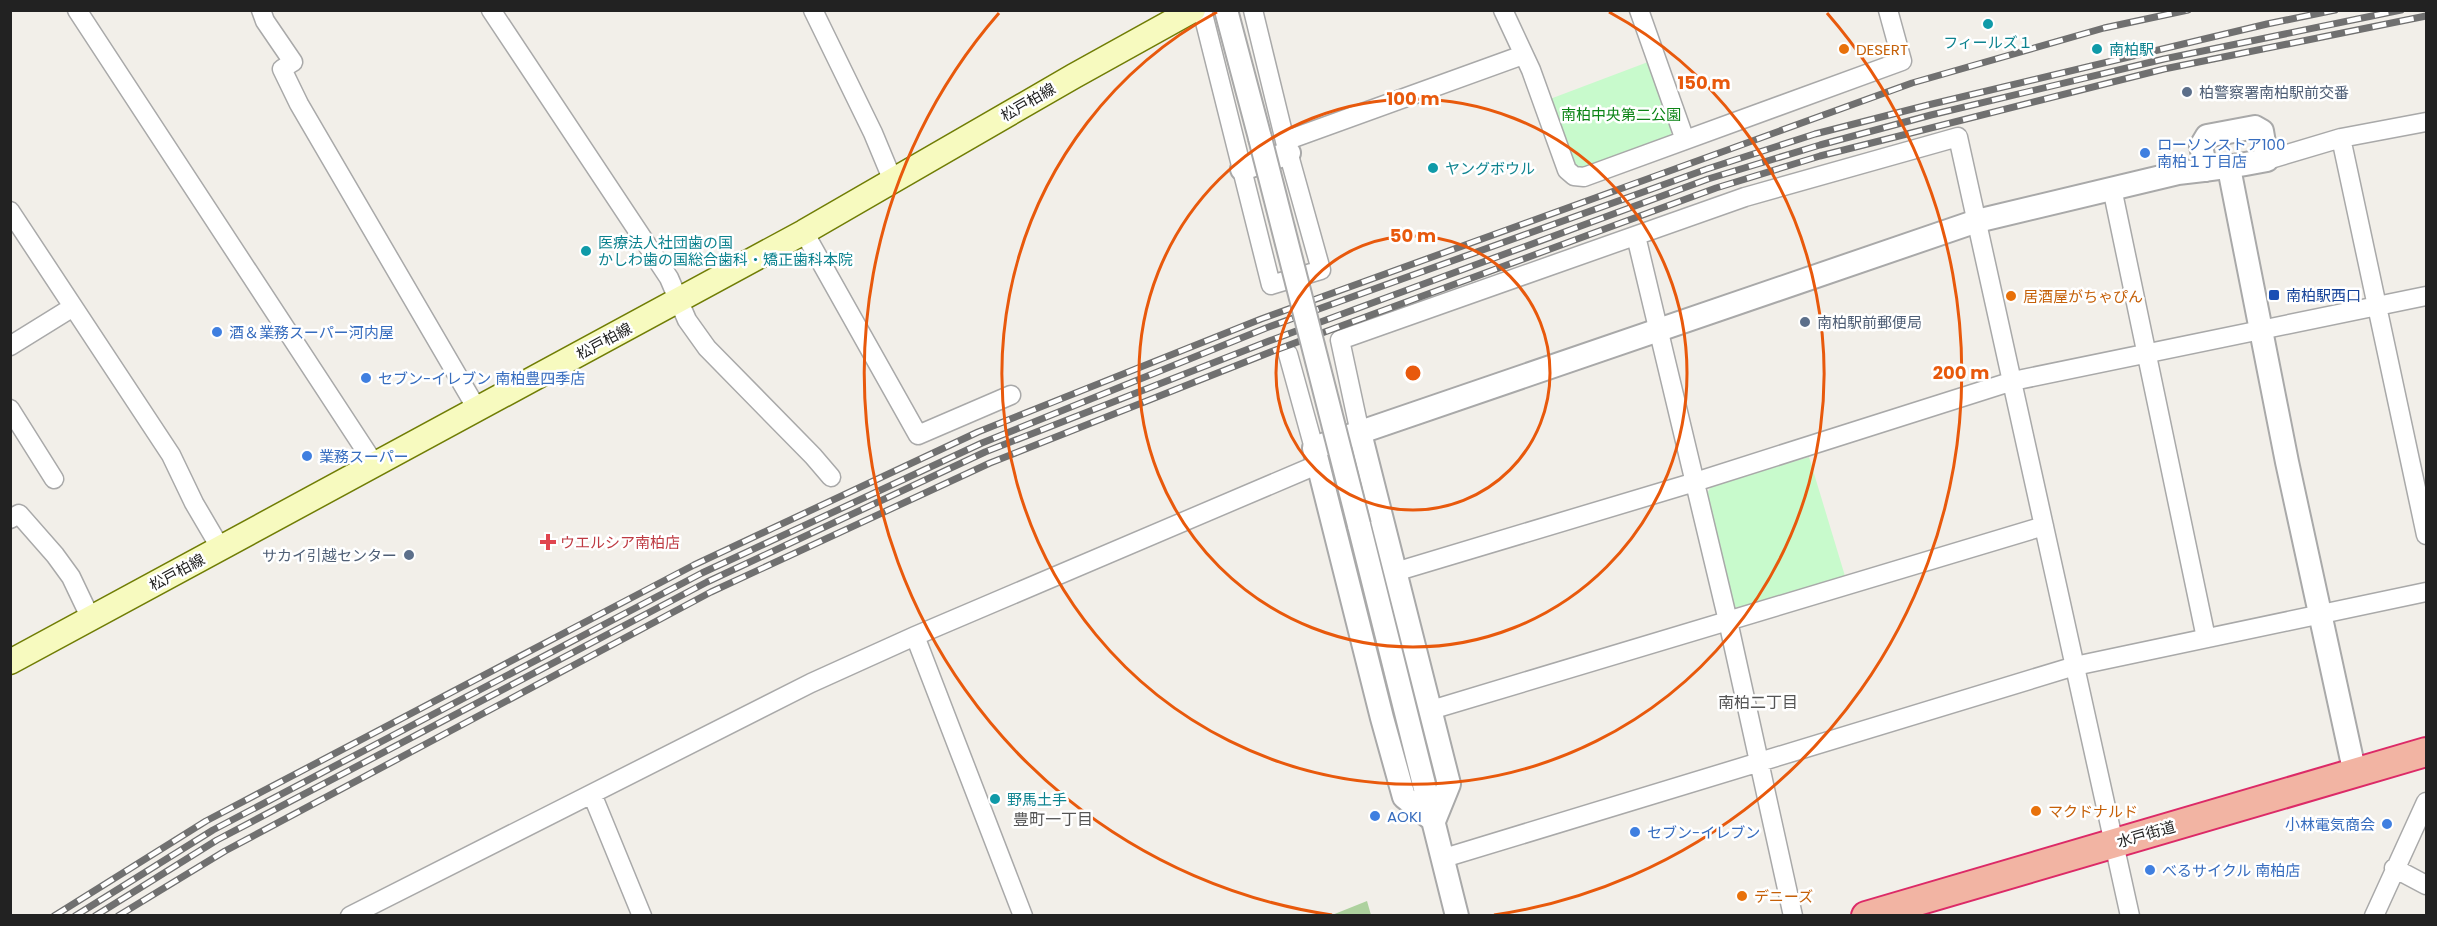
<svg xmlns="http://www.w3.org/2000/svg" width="2437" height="926" viewBox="0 0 2437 926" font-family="Poppins,'Noto Sans JP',sans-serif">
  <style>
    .forest { fill: #add19e }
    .park { fill: #c8facc }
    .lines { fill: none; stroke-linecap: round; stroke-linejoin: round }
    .minor-casing { stroke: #a9a9a9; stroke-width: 21 }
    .tertiary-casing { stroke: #a9a9a9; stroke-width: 26 }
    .secondary-casing { stroke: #707d05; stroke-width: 27 }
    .trunk-casing { stroke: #dc2a67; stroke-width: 32 }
    .minor { stroke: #fff; stroke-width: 18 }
    .tertiary { stroke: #fff; stroke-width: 22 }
    .secondary { stroke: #f7fabf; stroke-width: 24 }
    .trunk { stroke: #f2b4a3; stroke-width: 28 }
    .rail-casing { stroke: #707070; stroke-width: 7 }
    .rail { stroke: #fff; stroke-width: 4.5; stroke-dasharray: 14; stroke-linecap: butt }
    .tertiary-bridge-casing { stroke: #a9a9a9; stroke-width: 26; stroke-linecap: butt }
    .tertiary-bridge { stroke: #fff; stroke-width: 22 }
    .ring { fill: none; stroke: #e8590c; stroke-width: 3 }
    .culture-dot { fill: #0f9aa8; stroke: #fff; stroke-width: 2 }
    .food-dot { fill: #e8710a; stroke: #fff; stroke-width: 2 }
    .service-dot { fill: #5c6f8a; stroke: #fff; stroke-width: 2 }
    .shop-dot { fill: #3f7fe0; stroke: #fff; stroke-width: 2 }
    .transit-dot { fill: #1a4fb4; stroke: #fff; stroke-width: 2 }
    .health-dot { fill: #e0444e; stroke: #fff; stroke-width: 2 }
    .labels { text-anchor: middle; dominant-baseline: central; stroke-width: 5; stroke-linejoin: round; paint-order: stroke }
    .culture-label { font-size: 15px; fill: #0d838f; stroke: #fff; text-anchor: start }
    .food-label { font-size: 15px; fill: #c56008; stroke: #fff; text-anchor: start }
    .service-label { font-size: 15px; fill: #4e5e75; stroke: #fff; text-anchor: start }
    .street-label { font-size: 15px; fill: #222; stroke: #fff }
    .park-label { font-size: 15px; fill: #0c8416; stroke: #fff }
    .shop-label { font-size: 15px; fill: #366cbe; stroke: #fff; text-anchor: start }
    .transit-label { font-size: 15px; fill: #164399; stroke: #fff; text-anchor: start }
    .health-label { font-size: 15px; fill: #be3a42; stroke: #fff; text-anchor: start }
    .neighbourhood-label { font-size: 16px; fill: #555; stroke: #fff }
    .centre { fill: #e8590c; stroke: #fff; stroke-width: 3 }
    .ring-label { font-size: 18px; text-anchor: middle; font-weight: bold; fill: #e8590c; stroke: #fff; stroke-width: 5; stroke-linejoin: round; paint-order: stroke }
  </style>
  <rect width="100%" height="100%" fill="#f2efe9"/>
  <path class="forest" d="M1367,901L1371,915H1332Z"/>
  <path class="park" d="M1648,62L1672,131L1669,139L1583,170L1574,165L1550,99Z
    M1809,457L1845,576L1741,610L1732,605L1706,495L1712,485Z"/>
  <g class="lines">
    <defs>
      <path id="minor" d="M77,10L375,465
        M261,10L265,21L293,62L282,69L299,104L477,409
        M491,10L669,278L687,320L707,348L813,456L831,477
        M813,10L873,133L893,181
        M1202,10L1271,285L1321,270L1285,141L1253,10
        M1503,10L1531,70L1567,170L1574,176L1584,177L1902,61L1888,10
        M1639,10L1685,140
        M2341,138L2426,535
        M1285,141L1523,55
        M2267,160L2341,138L2426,122
        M2112,188L2206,638
        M10,211L171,455L194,503L221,549
        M804,232L918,435L1011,395
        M1636,236L1728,621L1793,916
        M10,346L73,307
        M1288,354L1314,448
        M10,409L54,479
        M1360,433L1340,340L1745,197L1958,137L2130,916
        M10,519L19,514L55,555L71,577L91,619
        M1395,572L1695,482L2013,381L2426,296
        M915,636L1023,916
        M1431,710L2044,526
        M592,794L642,916
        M1444,858L2075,666L2426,592
        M2394,868L2426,885
        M350,916L811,683L915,636L1319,464
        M2374,916L2426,802"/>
      <path id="tertiary" d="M1226,10L1260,138
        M2229,168L2287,462L2355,774
        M1242,169L1289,153
        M1360,433L1449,784L1434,821L1404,797L1382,718L1314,448L1977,221L2178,173C2208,170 2237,166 2267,160L2262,131L2255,127L2207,136L2201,146L2206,170
        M1359,525L1457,916"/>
      <path id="secondary" d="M10,662L804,232L1074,76L1193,10"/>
      <path id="trunk" d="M1866,916L2426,752"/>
    </defs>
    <use href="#minor" class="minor-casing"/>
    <use href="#tertiary" class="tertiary-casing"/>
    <use href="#secondary" class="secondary-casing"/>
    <use href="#trunk" class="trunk-casing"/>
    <use href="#minor" class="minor"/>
    <use href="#tertiary" class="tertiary"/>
    <use href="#secondary" class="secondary"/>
    <use href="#trunk" class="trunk"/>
    <defs>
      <path id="rail" d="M54,916L206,821L694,565L978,432L1261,319L1912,83L2104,28L2188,10
        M75,916L213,830L702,573L982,443L1266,328L1707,169L1815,134L1928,105L2267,24L2335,10
        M95,916L217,840L707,582L985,452L1269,341L1708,179L1820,145L1931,115L2164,59L2401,10
        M118,916L225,851L711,592L990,463L1273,351L1716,188L1820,156L2164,69L2426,16"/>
    </defs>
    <use href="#rail" class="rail-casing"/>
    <use href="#rail" class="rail"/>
    <defs>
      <path id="tertiary-bridge" d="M1260,138L1359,525"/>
    </defs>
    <use href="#tertiary-bridge" class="tertiary-bridge-casing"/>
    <use href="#tertiary-bridge" class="tertiary-bridge"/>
  </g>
  <g class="ring">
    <circle cx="1413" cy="373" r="137"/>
    <circle cx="1413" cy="373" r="274"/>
    <path d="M1609 12A411 411 0 1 1 1217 12"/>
    <path d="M1332 915A548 548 0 0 1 999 13M1827 13A548 548 0 0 1 1494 915"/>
  </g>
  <g class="culture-dot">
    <circle cx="1988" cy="24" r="6"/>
    <circle cx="2097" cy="49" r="6"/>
    <circle cx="1433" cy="168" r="6"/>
    <circle cx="586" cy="251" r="6"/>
    <circle cx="995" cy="799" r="6"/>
  </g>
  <g class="food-dot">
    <circle cx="1844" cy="49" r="6"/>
    <circle cx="2011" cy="296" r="6"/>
    <circle cx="2036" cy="811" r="6"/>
    <circle cx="1742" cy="896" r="6"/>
  </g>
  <g class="service-dot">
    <circle cx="2187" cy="92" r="6"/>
    <circle cx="1805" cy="322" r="6"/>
    <circle cx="409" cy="555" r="6"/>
  </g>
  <g class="shop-dot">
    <circle cx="2145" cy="153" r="6"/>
    <circle cx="217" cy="332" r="6"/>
    <circle cx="366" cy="378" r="6"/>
    <circle cx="307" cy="456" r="6"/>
    <circle cx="1375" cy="816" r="6"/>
    <circle cx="2387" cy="824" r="6"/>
    <circle cx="1635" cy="832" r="6"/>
    <circle cx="2150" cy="870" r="6"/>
  </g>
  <rect class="transit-dot" x="2268" y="289" width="12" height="12" rx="3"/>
  <path class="health-dot" d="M545 533h6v6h6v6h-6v6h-6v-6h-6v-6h6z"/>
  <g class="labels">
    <g class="culture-label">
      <text x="1988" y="42" text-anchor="middle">フィールズ１</text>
      <text x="2109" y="49">南柏駅</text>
      <text x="1445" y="168">ヤングボウル</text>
      <text x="598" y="242">医療法人社団歯の国<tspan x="598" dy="17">かしわ歯の国総合歯科・矯正歯科本院</tspan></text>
      <text x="1007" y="799">野馬土手</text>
    </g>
    <g class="food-label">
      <text x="1856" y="49">DESERT</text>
      <text x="2023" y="296">居酒屋がちゃぴん</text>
      <text x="2048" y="811">マクドナルド</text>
      <text x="1754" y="896">デニーズ</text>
    </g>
    <g class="service-label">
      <text x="2199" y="92">柏警察署南柏駅前交番</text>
      <text x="1817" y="322">南柏駅前郵便局</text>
      <text x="397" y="555" text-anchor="end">サカイ引越センター</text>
    </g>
    <g class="street-label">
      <text transform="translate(1028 102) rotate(-30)">松戸柏線</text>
      <text transform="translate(604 341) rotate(-28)">松戸柏線</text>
      <text transform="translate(177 572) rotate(-28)">松戸柏線</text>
      <text transform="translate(2146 834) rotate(-16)">水戸街道</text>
    </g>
    <g class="park-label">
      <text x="1621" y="114">南柏中央第二公園</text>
    </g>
    <g class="shop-label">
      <text x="2157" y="144">ローソンストア100<tspan x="2157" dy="17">南柏１丁目店</tspan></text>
      <text x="229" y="332">酒＆業務スーパー河内屋</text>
      <text x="378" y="378">セブン-イレブン 南柏豊四季店</text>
      <text x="319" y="456">業務スーパー</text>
      <text x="1387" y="816">AOKI</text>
      <text x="2375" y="824" text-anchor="end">小林電気商会</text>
      <text x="1647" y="832">セブン-イレブン</text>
      <text x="2162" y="870">べるサイクル 南柏店</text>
    </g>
    <g class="transit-label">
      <text x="2286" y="295">南柏駅西口</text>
    </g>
    <g class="health-label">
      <text x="560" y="542">ウエルシア南柏店</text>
    </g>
    <g class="neighbourhood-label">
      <text x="1758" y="702">南柏二丁目</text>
      <text x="1053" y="819">豊町一丁目</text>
    </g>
  </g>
  <circle cx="1413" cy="373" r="9" class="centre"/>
  <g class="ring-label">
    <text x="1704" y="89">150 m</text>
    <text x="1413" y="105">100 m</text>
    <text x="1413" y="242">50 m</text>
    <text x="1961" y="379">200 m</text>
  </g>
  <rect width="2437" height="926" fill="none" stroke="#222222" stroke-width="24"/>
</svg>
